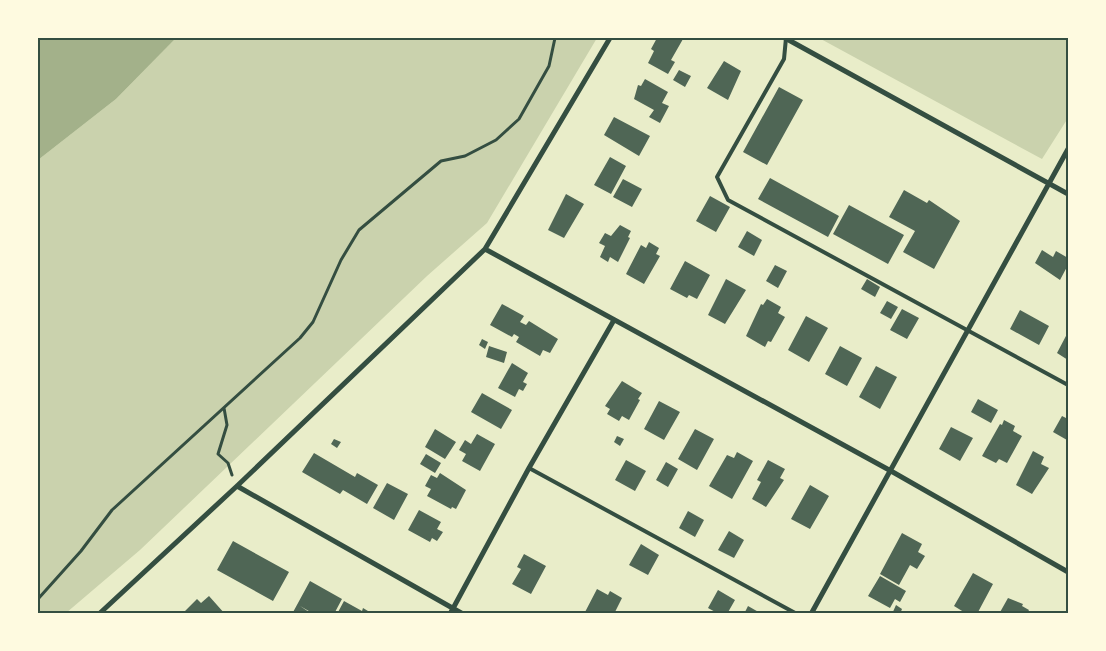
<svg xmlns="http://www.w3.org/2000/svg" width="1106" height="651" viewBox="0 0 1106 651" font-family="Inter,sans-serif">
  <style>
    .green { fill: #cad2ad }
    .water { fill: #a3b18a }
    .building { fill: #4f6655 }
    .lines { fill: none; stroke-linecap: round; stroke-linejoin: round }
    .path { stroke: #344e41; stroke-width: 3 }
    .service { stroke: #344e41; stroke-width: 4 }
    .minor { stroke: #344e41; stroke-width: 5 }
    .neatline { fill: none; stroke: #344e41; stroke-width: 2 }
  </style>
  <rect width="100%" height="100%" fill="#e9edc9"/>
  <path class="green" d="M176,38H597L487,223L427,276L140,550L66,613L38,614V160L116,99Z
    M819,38H1068V118L1042,159Z"/>
  <path class="water" d="M38,38H176L116,99L38,160Z"/>
  <path class="building" d="M657,38L683,39L671,60L675,62L668,74L648,63L654,51L651,49Z
    M724,61L741,71L728,100L707,88Z
    M679,70L691,76L685,87L673,80Z
    M645,79L668,92L662,103L669,106L660,123L649,117L654,110L634,99L638,85L641,86Z
    M779,87L803,100L767,165L743,152Z
    M614,117L650,136L639,156L604,135Z
    M610,157L626,166L611,194L594,185Z
    M770,178L839,216L828,237L758,199Z
    M623,179L642,189L632,207L613,197Z
    M904,190L927,203L929,200L960,221L934,269L903,252L915,231L889,217Z
    M566,194L584,204L564,238L548,230Z
    M710,196L730,207L716,232L696,221Z
    M849,205L904,235L888,264L833,234Z
    M620,225L631,231L628,237L630,238L618,262L610,257L608,262L600,257L605,246L599,243L605,233L611,236Z
    M747,231L762,240L754,256L738,247Z
    M649,242L659,248L656,254L660,256L644,284L626,274L641,245L646,248Z
    M1042,250L1053,257L1056,251L1068,258V265L1060,280L1035,263Z
    M685,261L710,275L697,299L689,295L687,298L670,289Z
    M775,265L787,271L778,288L766,281Z
    M726,279L746,290L725,324L708,315Z
    M867,279L880,287L875,297L861,289Z
    M767,299L781,307L778,313L785,317L771,342L768,341L765,347L746,336L761,304L763,305Z
    M887,301L898,307L891,319L880,313Z
    M502,304L524,316L520,322L526,325L529,321L558,339L550,353L543,350L540,356L516,342L519,337L514,334L512,337L490,325Z
    M902,309L919,318L907,339L890,330Z
    M1020,310L1049,326L1039,345L1010,329Z
    M806,316L828,328L809,362L788,350Z
    M1067,334L1068,335V360L1057,353Z
    M482,339L488,342L485,349L479,345Z
    M489,346L507,352L504,363L486,357Z
    M840,346L862,358L847,386L825,374Z
    M512,363L528,373L523,382L527,384L523,391L519,389L515,397L498,388Z
    M876,366L897,377L880,409L859,397Z
    M622,381L642,393L638,399L640,400L629,420L622,416L619,421L607,414L610,409L605,406Z
    M482,393L512,410L501,429L471,412Z
    M978,399L998,410L991,423L971,412Z
    M659,401L680,412L664,440L644,429Z
    M1062,416L1068,419L1067,440L1053,432Z
    M1004,420L1015,426L1013,431L1022,436L1007,463L999,459L996,463L982,456L1000,424L1002,425Z
    M951,427L973,438L960,461L939,449Z
    M435,429L456,442L445,459L425,447Z
    M695,429L714,439L697,470L678,459Z
    M477,434L495,444L480,471L462,461L466,454L459,450L465,440L471,444Z
    M617,436L624,439L620,446L614,442Z
    M334,439L341,442L337,448L331,444Z
    M1033,451L1044,457L1041,464L1049,468L1032,494L1016,485Z
    M737,452L753,461L732,499L709,486L727,455L734,458Z
    M314,453L355,477L357,473L378,485L367,504L343,490L340,494L302,472Z
    M426,454L441,463L435,473L420,464Z
    M626,460L646,471L635,491L615,480Z
    M768,460L785,469L780,478L784,480L766,507L752,499L761,482L757,480Z
    M666,462L678,469L668,487L656,480Z
    M440,473L466,490L456,509L452,507L451,509L427,496L431,489L425,486L431,475L437,478Z
    M387,483L408,494L394,520L373,508Z
    M810,485L829,496L810,529L791,519Z
    M419,510L441,522L437,529L443,532L437,541L432,538L430,542L408,530Z
    M688,511L704,520L695,537L679,528Z
    M729,531L744,540L734,558L718,550Z
    M902,533L922,544L918,552L925,556L917,569L910,565L899,585L880,574Z
    M233,541L289,572L273,601L217,570Z
    M641,544L659,555L648,575L629,565Z
    M524,554L546,566L531,594L512,584L521,569L517,567Z
    M973,573L993,584L977,614H967L954,606Z
    M880,576L906,591L900,602L895,599L890,608L868,596Z
    M310,581L342,599L334,614H314L300,606L309,612L308,614H292Z
    M597,589L608,595L610,591L622,598L614,614H584Z
    M718,590L735,600L727,614H719L708,608Z
    M209,596L225,614L184,612L197,599L201,603Z
    M1008,598L1023,604L1022,606L1029,610L1027,614H999Z
    M344,601L362,611L363,608L373,614H337Z
    M896,605L902,609L900,614H892Z
    M748,606L762,614H744Z"/>
  <g class="lines">
    <path class="path" d="M224,408L227,425L218,454L228,463L232,475
      M38,599L81,551L112,510L300,338L313,322L341,260L359,230L441,161L465,156L496,140L519,119L549,66L555,38"/>
    <path class="service" d="M786,38L784,59L717,177L728,200L1068,385
      M529,468L797,614"/>
    <path class="minor" d="M785,38L1068,194
      M485,249L891,471L1068,572
      M237,486L463,614
      M99,614L237,486L485,249L610,38
      M450,614L529,468L614,320
      M811,614L1068,149"/>
  </g>
  <rect width="1106" height="651" fill="none" stroke="#fefae0" stroke-width="78"/>
  <rect x="39" y="39" width="1028" height="573" class="neatline"/>
</svg>
